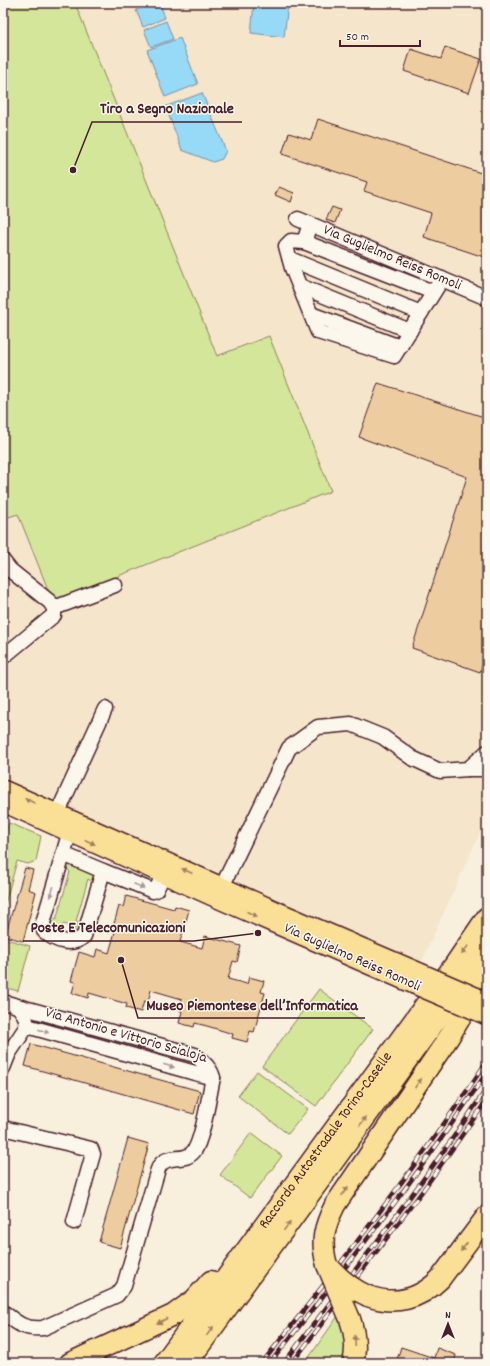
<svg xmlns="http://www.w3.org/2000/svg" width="490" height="1366" viewBox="0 0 490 1366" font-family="Dekko,sans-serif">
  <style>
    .built { fill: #f5e5ca }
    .green { fill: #d3e69a; stroke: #8e8262 }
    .water { fill: #96daf8; stroke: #788fa6 }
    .building { fill: #edcd9f; stroke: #4a1f2b }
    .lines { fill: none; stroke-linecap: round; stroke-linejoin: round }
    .minor-casing { stroke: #4a1f2b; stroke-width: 17 }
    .major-casing { stroke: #4a1f2b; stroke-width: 20 }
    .highway-casing { stroke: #4a1f2b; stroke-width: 23 }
    .minor { stroke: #fbf7ec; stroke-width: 14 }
    .major { stroke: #fadf96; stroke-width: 17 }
    .highway { stroke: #fadf96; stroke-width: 20 }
    .rail-casing { stroke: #4a1f2b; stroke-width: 4.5 }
    .rail { stroke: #fbf7ec; stroke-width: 3; stroke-dasharray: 9; stroke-linecap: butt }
    .major-bridge-casing { stroke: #4a1f2b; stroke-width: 20; stroke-linecap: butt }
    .highway-bridge-casing { stroke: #4a1f2b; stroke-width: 23; stroke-linecap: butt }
    .major-bridge { stroke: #fadf96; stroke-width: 17 }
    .highway-bridge { stroke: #fadf96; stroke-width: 20 }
    .oneway { fill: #a27f60 }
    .oneway2 { fill: #ab9695 }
    .labels { text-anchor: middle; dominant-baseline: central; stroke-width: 3; stroke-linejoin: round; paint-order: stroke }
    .street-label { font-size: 15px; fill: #4a1f2b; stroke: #fbf7ec }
    .leader { fill: none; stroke: #4a1f2b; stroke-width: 1.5 }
    .callout-dot { fill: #4a1f2b; stroke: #fbf7ec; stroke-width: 1.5 }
    .callout-label { font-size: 16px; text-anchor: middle; font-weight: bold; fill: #4a1f2b; stroke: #fbf7ec; stroke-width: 3; stroke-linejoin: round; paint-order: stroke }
  </style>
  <rect width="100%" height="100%" fill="#f8efdd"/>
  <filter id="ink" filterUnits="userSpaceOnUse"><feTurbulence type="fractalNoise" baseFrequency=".025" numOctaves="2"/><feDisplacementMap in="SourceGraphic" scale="8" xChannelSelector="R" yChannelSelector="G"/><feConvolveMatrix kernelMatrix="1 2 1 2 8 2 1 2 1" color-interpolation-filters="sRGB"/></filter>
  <g filter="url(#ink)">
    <path class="built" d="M3,3H487V817L420,965L3,784Z"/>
    <path class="green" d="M8,3H75L217,356L269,336L331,491L53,602L18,514L3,519V5Z
      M9,823L41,836L36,861L28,864L17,861L3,911V840Z
      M66,862L95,871V884L88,879L76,921L82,928L81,932L73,935L70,934L75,928L64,924L57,930L48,926L50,915L56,920L70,872L64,865Z
      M3,938L30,946L18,991L3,987Z
      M319,989L373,1029L316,1106L262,1066Z
      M257,1071L308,1109L288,1134L238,1096Z
      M251,1133L282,1156L250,1198L220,1175Z
      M338,1316L347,1337L346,1363H305Z"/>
    <path class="water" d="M154,3H160L165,18L143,27L136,10Z
      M254,3L288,4L284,37L251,33Z
      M166,21L173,39L151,47L144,30Z
      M180,38L198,84L165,97L147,50Z
      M202,93L226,151L222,159L213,162L182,150L166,108L167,106Z"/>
    <path class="building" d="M445,47L481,59L469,93L404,71L411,49L441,59Z
      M318,119L487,175V249L484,257L424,237L431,213L364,191L367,182L282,154L289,133L311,140Z
      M279,187L294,193L291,202L275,195Z
      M332,207L340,210L335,223L326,220Z
      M378,383L487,418V650L480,672L412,648L467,477L359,437Z
      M25,868L33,870L28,889L36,892L23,941L5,936Z
      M126,896L174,909L175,906L189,910L180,942L202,948L205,936L241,946L237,962L233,961L228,979L247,984L249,977L264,981L261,992L265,993L254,1032L250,1031L247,1042L232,1038L233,1034L207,1026L195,1023L194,1027L179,1023L182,1011L179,1010L182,999L151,990L148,1002L144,1001L141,1012L126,1008L127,1004L89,993L88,998L72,993L75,982L71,981L79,952L95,957L97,949L109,953L115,932L112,931L119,906L123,907Z
      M31,1044L200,1091L194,1114L25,1066Z
      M128,1138L149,1144L120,1248L99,1242Z
      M401,1347L434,1358L437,1348L456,1355L454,1363H396Z"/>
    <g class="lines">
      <defs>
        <g id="minor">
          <path id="s1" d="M298,219L487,298"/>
          <path d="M310,224L304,242L291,241L286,246L292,268L318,332L394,356L442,279"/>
          <path d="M304,242L433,292"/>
          <path d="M290,259L421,313"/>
          <path d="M300,286L410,331"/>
          <path d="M311,314L400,347"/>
          <path d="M3,561L10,570L50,602L54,608V615L3,657"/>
          <path d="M54,608L115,585"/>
          <path d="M468,769H487"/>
          <path d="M53,823L105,709"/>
          <path d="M63,854L103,871L84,936C72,947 55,941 44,931L43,923L72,824"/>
          <path d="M103,871L153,891L156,890L168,866"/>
          <path d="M218,895L289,748L318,727L351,724L383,737L412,758L440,771L468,769L487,752"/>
          <path d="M3,1002L195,1055C202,1061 211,1068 213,1078C209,1095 203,1139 194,1151C185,1163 170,1154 161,1164C158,1167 157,1173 156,1176L124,1286L117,1295L43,1328C24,1330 17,1323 3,1312"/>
          <path d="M19,1007L25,1016L27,1026L213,1078"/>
          <path d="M3,1068L9,1053L27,1026"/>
          <path d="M3,1128L91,1149L93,1154L74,1222"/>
        </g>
        <path id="major" d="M3,789L278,911L420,972
          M3,803L217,899L414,985"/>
        <g id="highway">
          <path d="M327,1265C320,1241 324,1227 335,1205L449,1037L487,973"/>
          <path d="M368,1296C395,1306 420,1299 440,1279L487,1216"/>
          <path d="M350,1319C355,1334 357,1348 353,1363"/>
          <path d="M70,1363L173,1315L195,1299L211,1281"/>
          <path id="s2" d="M164,1363L453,967L487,917"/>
          <path d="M187,1363L487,950"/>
        </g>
      </defs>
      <use href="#minor" class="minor-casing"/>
      <use href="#major" class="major-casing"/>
      <use href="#highway" class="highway-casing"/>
      <use href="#minor" class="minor"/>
      <use href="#major" class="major"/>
      <use href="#highway" class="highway"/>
      <defs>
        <path id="rail" d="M262,1363C340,1265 417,1166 487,1061
          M270,1363C345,1269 420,1173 487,1072
          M284,1363C353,1272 424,1183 487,1088
          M292,1363L421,1193L487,1100"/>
      </defs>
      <use href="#rail" class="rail-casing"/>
      <use href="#rail" class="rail"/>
      <defs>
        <path id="major-bridge" d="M420,972L487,1001
          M414,985L487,1016"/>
        <path id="highway-bridge" d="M327,1265L350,1319
          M331,1269C342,1281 354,1290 368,1296"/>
      </defs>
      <use href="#major-bridge" class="major-bridge-casing"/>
      <use href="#highway-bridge" class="highway-bridge-casing"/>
      <use href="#major-bridge" class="major-bridge"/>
      <use href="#highway-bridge" class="highway-bridge"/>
    </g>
    <defs><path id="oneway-solid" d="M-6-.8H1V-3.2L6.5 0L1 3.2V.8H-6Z"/></defs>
    <g class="oneway">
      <use href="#oneway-solid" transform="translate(30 801) rotate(-156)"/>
      <use href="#oneway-solid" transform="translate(90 842) rotate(24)"/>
      <use href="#oneway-solid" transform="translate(187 871) rotate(-156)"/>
      <use href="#oneway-solid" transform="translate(252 914) rotate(24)"/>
      <use href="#oneway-solid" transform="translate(465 950) rotate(126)"/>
      <use href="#oneway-solid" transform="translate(418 1083) rotate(-56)"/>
      <use href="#oneway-solid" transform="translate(363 1121) rotate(-54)"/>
      <use href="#oneway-solid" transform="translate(345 1191) rotate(-55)"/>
      <use href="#oneway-solid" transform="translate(287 1226) rotate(-54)"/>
      <use href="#oneway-solid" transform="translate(464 1247) rotate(127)"/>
      <use href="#oneway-solid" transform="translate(162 1321) rotate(152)"/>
      <use href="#oneway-solid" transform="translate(210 1331) rotate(-54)"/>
      <use href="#oneway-solid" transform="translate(355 1341) rotate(-93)"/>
    </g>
    <g class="oneway2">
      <use href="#oneway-solid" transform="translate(139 886) rotate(22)"/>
      <use href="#oneway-solid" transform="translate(52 892) rotate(106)"/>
      <use href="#oneway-solid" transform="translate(44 1031) rotate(16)"/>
      <use href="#oneway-solid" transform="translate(169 1066) rotate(16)"/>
    </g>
  </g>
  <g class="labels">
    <g class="street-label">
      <text stroke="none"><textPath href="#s1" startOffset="102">Via Guglielmo Reiss Romoli</textPath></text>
      <text transform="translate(352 958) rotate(24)">Via Guglielmo Reiss Romoli</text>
      <text transform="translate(126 1036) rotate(16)">Via Antonio e Vittorio Scialoja</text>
      <text stroke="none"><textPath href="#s2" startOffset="275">Raccordo Autostradale Torino-Caselle</textPath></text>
    </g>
  </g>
  <path class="leader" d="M73 170L92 122H242M258 933L194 941H23M121 960L138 1018H365"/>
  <g class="callout-dot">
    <circle cx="73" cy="170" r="4"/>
    <circle cx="258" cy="933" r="4"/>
    <circle cx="121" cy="960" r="4"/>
  </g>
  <g class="callout-label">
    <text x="167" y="113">Tiro a Segno Nazionale</text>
    <text x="108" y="932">Poste E Telecomunicazioni</text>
    <text x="252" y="1010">Museo Piemontese dell’Informatica</text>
  </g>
  <rect width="490" height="1366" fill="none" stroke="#fbf7ec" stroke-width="16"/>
  <rect x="8" y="8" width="474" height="1350" fill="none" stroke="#4a1f2b" stroke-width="1.5" filter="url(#ink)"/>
  <g transform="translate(448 1324)" stroke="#fbf7ec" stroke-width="3" paint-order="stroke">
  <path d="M0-3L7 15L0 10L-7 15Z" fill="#4a1f2b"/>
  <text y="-6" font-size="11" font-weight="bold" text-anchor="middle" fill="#4a1f2b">N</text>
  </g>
  <path d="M340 40v6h80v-6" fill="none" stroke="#4a1f2b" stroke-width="2"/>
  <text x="346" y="40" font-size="12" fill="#4a1f2b" stroke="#fbf7ec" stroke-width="3" paint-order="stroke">50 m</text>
</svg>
